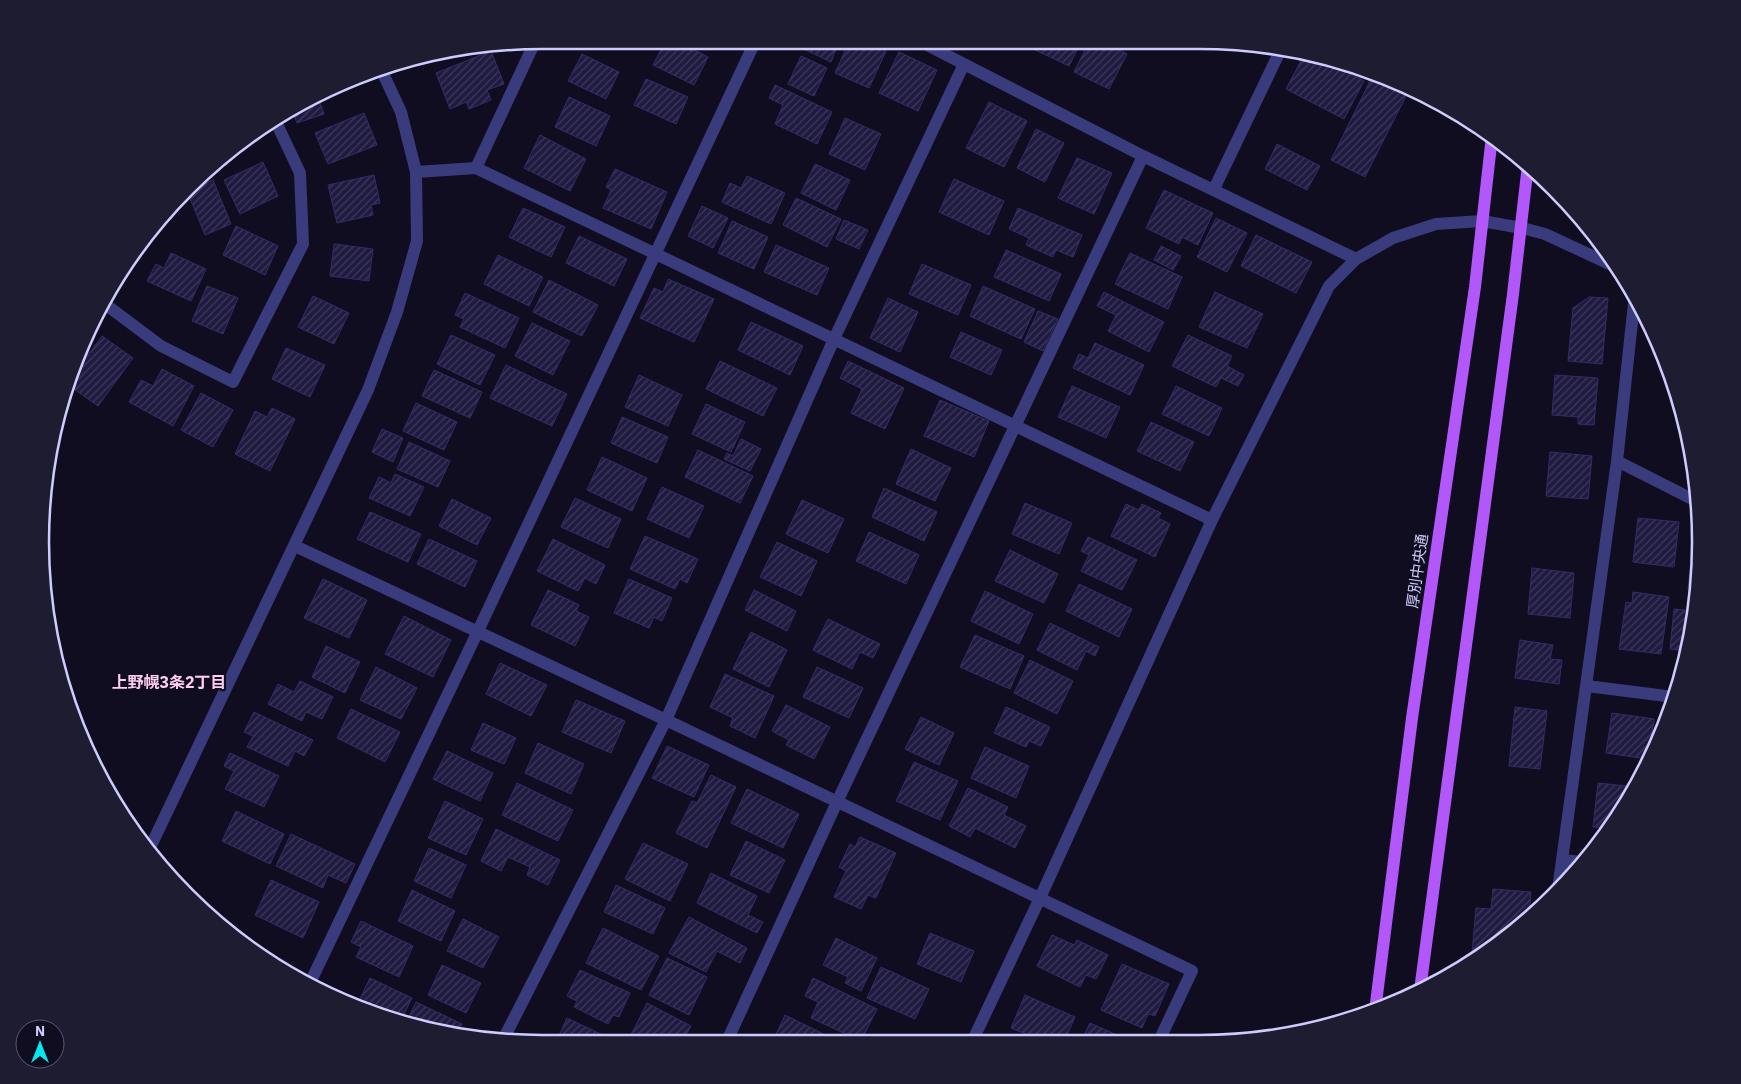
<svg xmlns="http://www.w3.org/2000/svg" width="1741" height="1084" viewBox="0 0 1741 1084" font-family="'IBM Plex Sans','Noto Sans JP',sans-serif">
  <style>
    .building { fill: url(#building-hatch); stroke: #342c6a }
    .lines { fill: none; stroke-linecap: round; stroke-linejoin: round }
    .minor { stroke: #393b7c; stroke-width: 12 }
    .major { stroke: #b257fa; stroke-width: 12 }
    .labels { text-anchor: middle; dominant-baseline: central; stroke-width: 4.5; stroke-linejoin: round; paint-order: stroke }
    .street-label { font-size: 15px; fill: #ceccfd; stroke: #0f0d1f }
    .neighbourhood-label { font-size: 16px; font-weight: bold; fill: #feceef; stroke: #0f0d1f }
    .rim { fill: none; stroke: #ceccfd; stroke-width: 2.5 }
  </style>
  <defs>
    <pattern id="building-hatch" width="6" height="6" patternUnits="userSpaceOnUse" patternTransform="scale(1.25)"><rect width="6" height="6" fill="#1f1a3f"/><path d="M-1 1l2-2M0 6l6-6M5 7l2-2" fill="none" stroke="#3e3a5c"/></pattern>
  </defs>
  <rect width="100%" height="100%" fill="#0f0d1f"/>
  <path class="building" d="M478,44V46L448,59L444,52Z
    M664,44H683L708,57L694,85L653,65Z
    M793,44H838L831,62Z
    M848,44H870L886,51L869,88L835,73Z
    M1028,44H1080L1069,66L1027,46Z
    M1088,44H1108L1127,54L1109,89L1074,72Z
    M491,51L504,84L487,90L491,100L469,109L466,102L450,109L436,73Z
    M899,52L937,70L918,111L879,93Z
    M582,54L619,72L606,99L568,81Z
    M1304,55L1324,60L1364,81L1344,119L1286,89Z
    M801,56L827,68L814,96L788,84Z
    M1374,73L1390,78L1389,80L1409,90L1365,177L1331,160Z
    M646,79L688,97L676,124L634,105Z
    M347,81L348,84L305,103V101L320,92Z
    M775,85L832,112L817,144L775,124L783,105L769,98Z
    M569,97L610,116L596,146L555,127Z
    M989,102L1027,121L1004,167L966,148Z
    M320,103L324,114L297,123L293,113Z
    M364,113L377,145L328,164L315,133Z
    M845,118L881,134L865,170L829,154Z
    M1036,129L1064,143L1045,182L1017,168Z
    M540,135L586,159L570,191L524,168Z
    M1277,144L1320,166L1307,190L1265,169Z
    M1077,158L1112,173L1094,214L1058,198Z
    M263,162L278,196L240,214L224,180Z
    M815,164L850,180L836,210L801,193Z
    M615,169L667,192L651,229L603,208L611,190L606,187Z
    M374,175L380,203L371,205L373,215L337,223L328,185Z
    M747,176L785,193L771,224L722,202L730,183L741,188Z
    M954,179L1004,201L989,235L939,212Z
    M213,180L231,224L205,235L187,191Z
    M1164,190L1213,213L1198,245L1182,237L1179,244L1146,228Z
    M796,198L841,219L827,247L783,225Z
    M702,206L728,218L713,248L688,236Z
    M523,208L565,227L551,257L509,237Z
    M1018,208L1082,235L1073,257L1056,250L1053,257L1026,245L1029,238L1009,229Z
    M1216,218L1247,233L1227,272L1197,257Z
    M844,220L868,230L859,249L836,239Z
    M732,221L768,237L754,269L718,253Z
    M236,226L278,246L265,275L223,255Z
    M1256,235L1312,262L1296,293L1241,266Z
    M579,236L627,259L614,286L566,263Z
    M334,244L373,249L369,281L330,276Z
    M776,245L829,268L817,295L764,272Z
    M1161,246L1181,256L1173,270L1154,260Z
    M1006,250L1061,274L1049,301L994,277Z
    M171,253L206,269L191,301L147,281L156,264L164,268Z
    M1130,253L1182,277L1168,309L1115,284Z
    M498,255L543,277L529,306L484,284Z
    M922,264L971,285L958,315L909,294Z
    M668,279L714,299L694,342L640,318L654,288L663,292Z
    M549,280L598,305L582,336L533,312Z
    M207,286L238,298L223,334L192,321Z
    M983,286L1035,309L1021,339L970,316Z
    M1104,292L1164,322L1149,352L1108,331L1116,315L1097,306Z
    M1215,292L1263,314L1247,348L1199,327Z
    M465,293L519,318L505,348L460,327L464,319L455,315Z
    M313,296L349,313L334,344L298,327Z
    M1589,297L1608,298L1602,364L1568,361L1573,308Z
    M888,298L918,312L900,352L870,338Z
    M1038,311L1058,319L1043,351L1024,342Z
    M751,322L803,346L790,375L738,350Z
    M532,323L570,341L553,375L515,356Z
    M94,326L98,329L78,359Z
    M961,332L1002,350L991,375L950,357Z
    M451,335L495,355L480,385L437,364Z
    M1188,335L1232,356L1227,366L1244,375L1238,386L1221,378L1216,387L1172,366Z
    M102,336L133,358L98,406L67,384Z
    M1095,343L1144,365L1130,395L1073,368L1079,354L1088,358Z
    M286,348L325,365L310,397L272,379Z
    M720,361L777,388L763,416L706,389Z
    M848,361L904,388L885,429L851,413L862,389L840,378Z
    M506,365L567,394L552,426L490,398Z
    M162,369L194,386L173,426L129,402L141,380L153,386Z
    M434,370L482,392L470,418L422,396Z
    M639,375L682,395L668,426L625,407Z
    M1555,375L1598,378L1594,425L1578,424V417L1552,415Z
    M1072,386L1120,407L1106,438L1058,417Z
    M1176,386L1222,408L1209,436L1162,414Z
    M201,393L233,410L213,447L181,430Z
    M940,400L989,421L974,457L924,436Z
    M416,403L457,422L444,450L403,431Z
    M706,404L745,422L731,452L692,434Z
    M272,408L295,419L270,471L235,454L255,411L267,417Z
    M622,417L668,437L657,463L611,443Z
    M1151,422L1194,442L1180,471L1137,451Z
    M382,429L403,438L393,462L372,452Z
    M741,439L761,449L750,471L724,459L727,453L733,456Z
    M409,442L450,461L438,487L397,469Z
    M911,449L951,468L935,501L896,484Z
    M698,450L753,476L740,503L685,477Z
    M1550,452L1592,456L1588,499L1546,496Z
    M602,457L647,478L632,511L587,490Z
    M395,474L424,487L410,516L369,498L379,477L391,483Z
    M662,487L704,506L689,538L647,519Z
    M884,488L937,512L924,541L872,517Z
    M575,498L621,519L608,548L561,527Z
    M452,499L491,518L477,545L439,526Z
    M802,500L844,519L828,553L786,534Z
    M1025,503L1072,523L1059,554L1012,534Z
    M1126,504L1139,510L1142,504L1161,513L1158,518L1170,524L1155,557L1111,536Z
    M370,512L421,534L408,562L357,539Z
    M1638,518L1679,522L1674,567L1633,562Z
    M869,532L919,555L906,584L856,561Z
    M645,536L698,559L687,583L680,579L675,589L630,569Z
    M1088,537L1137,560L1122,590L1081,571L1089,555L1081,551Z
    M1693,537L1699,538L1700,575L1697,591L1688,590Z
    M429,539L477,561L465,587L417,564Z
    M553,539L605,565L596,584L585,578L578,591L537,571Z
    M777,542L817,561L801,596L760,577Z
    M1010,550L1058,574L1044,603L995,581Z
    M1532,568L1574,573L1570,618L1528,614Z
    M323,579L367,600L349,638L304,618Z
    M629,579L672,598L662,621L654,617L649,628L614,613Z
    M1079,584L1132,609L1119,637L1066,611Z
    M548,590L579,605L576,611L589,617L575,646L531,625Z
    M754,590L796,611L787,631L745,610Z
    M985,591L1033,614L1019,644L971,621Z
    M1633,592L1669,597L1661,654L1619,649L1626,602L1632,603Z
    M1674,609L1694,611L1687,651L1670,649Z
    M404,616L451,640L433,677L385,654Z
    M828,619L880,644L873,658L860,652L852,669L813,650Z
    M1050,623L1099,647L1095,656L1086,651L1077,670L1037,650Z
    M751,632L787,650L769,687L733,669Z
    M975,635L1024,656L1010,689L960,667Z
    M1520,640L1553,645L1550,659L1562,660L1559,684L1515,678Z
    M326,646L360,662L345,693L312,677Z
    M1030,660L1073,681L1057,714L1014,693Z
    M500,663L547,685L531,716L486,694Z
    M376,667L417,688L401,719L360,700Z
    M817,667L863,688L849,718L803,697Z
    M725,674L774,696L755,738L730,726L733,718L710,707Z
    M300,681L333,697L322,719L306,712L302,721L268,704L278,684L294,692Z
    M576,700L625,721L611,753L562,732Z
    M786,705L830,727L814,759L786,745L789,740L772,731Z
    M1006,707L1050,727L1041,746L1029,741L1026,747L994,733Z
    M1515,707L1547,711L1540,769L1509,766Z
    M351,709L400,732L385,762L337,738Z
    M254,712L313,740L304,756L295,751L288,766L247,747L253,736L244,732Z
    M1612,713L1654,719L1648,759L1606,753Z
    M921,717L954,733L939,765L905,749Z
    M483,723L516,738L504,764L471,750Z
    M538,743L584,764L571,794L525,773Z
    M667,746L709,765L694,797L652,778Z
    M985,747L1029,766L1016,798L971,778Z
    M447,751L493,773L480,801L433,779Z
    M230,753L279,776L264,807L225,789L234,771L224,766Z
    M914,762L958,781L940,820L896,801Z
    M711,775L736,787L707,848L676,833L692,801L697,803Z
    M110,782L121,809L104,784Z
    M517,783L573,810L558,841L502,815Z
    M1598,783L1635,787L1609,828L1593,827Z
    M968,788L1008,807L1004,815L1026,826L1015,848L975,828L970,837L949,826Z
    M747,789L799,814L783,848L731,823Z
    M445,801L483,819L466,855L428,838Z
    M236,811L284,834L270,864L222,841Z
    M496,829L560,860L548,885L527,875L530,867L508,857L501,871L481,861Z
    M291,834L355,864L346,883L328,875L323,888L276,866Z
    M860,837L896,853L876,898L868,895L861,909L834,897L846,871L839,867L850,844L855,847Z
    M746,841L785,860L769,893L730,875Z
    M643,843L688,864L670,901L625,879Z
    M429,848L466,865L451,898L414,881Z
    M711,873L757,896L748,915L763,922L757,933L697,903Z
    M271,880L319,902L303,938L255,915Z
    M616,885L665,908L653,934L604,912Z
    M1493,889L1531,892L1528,921L1480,955L1472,954L1476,908L1491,909Z
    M412,890L455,911L441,941L398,921Z
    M689,917L747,948L740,963L717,951L706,972L669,953Z
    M463,919L499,937L483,968L447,951Z
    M361,921L413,946L399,977L356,957L361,947L351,942Z
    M603,928L659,956L641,990L586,963Z
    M930,933L974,951L961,982L917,964Z
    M1052,935L1074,945L1077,940L1108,955L1096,979L1086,975L1080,987L1037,966Z
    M836,938L877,958L861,991L845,983L848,977L823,965Z
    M667,958L707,977L689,1015L649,995Z
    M1122,964L1169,984L1155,1016L1148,1014L1142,1028L1101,1010Z
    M442,965L481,983L466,1013L428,995Z
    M881,967L929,989L915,1019L867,998Z
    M580,970L630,993L619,1017L613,1015L608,1024L574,1007L577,1001L567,996Z
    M370,978L412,998L401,1020L371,1011L357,1005Z
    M813,978L877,1009L861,1041L811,1018L818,1002L805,996Z
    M1025,995L1075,1017L1064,1042H1045L1011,1028Z
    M416,1002L462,1024L456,1034L407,1021Z
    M647,1003L691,1026L683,1040L676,1036L674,1041L641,1040L631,1035Z
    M785,1015L838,1041H773Z
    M567,1018L609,1038L608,1040H557Z
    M1090,1023L1133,1042H1081Z"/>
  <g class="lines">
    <path class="minor" d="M925,44L1143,156L1356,259
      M476,168L1212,520
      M416,172L476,168L534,44
      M1214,189L1281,49
      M105,304L161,346L233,382L303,244L300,173L275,120
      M1617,461L1698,502
      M295,546L666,720L1192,971L1158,1043
      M1587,686L1674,697
      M148,852L368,390L397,312L417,241L416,172L401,112L380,67
      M1562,860L1583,862
      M1558,889L1617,461L1635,294
      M310,983L478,631L754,44
      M503,1040L666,720L834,339L964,64
      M727,1041L837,802L1143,156
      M972,1042L1040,898L1212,520L1329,286L1356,259L1393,238L1436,224L1482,221L1522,228L1545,234L1616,267"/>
    <path class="major" d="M1420,990L1513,294L1528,165
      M1375,1011L1412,718L1475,287L1492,136"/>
  </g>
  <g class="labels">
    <g class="street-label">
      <text transform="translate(1417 571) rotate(-82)">厚別中央通</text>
    </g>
    <g class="neighbourhood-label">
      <text x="169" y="682">上野幌3条2丁目</text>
    </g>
  </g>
  <path d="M0 0H1741V1084H0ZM542 49H1199A493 493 0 0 1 1692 542V542A493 493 0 0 1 1199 1035H542A493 493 0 0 1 49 542V542A493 493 0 0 1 542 49Z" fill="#1e1c31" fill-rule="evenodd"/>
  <path class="rim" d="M542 49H1199A493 493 0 0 1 1692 542V542A493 493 0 0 1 1199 1035H542A493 493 0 0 1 49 542V542A493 493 0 0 1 542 49Z"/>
  <g transform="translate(40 1044)"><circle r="24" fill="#0f0d1f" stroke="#5b5978"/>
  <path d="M0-4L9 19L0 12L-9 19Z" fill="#07e7ee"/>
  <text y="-8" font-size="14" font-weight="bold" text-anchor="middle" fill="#ceccfd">N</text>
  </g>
</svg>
